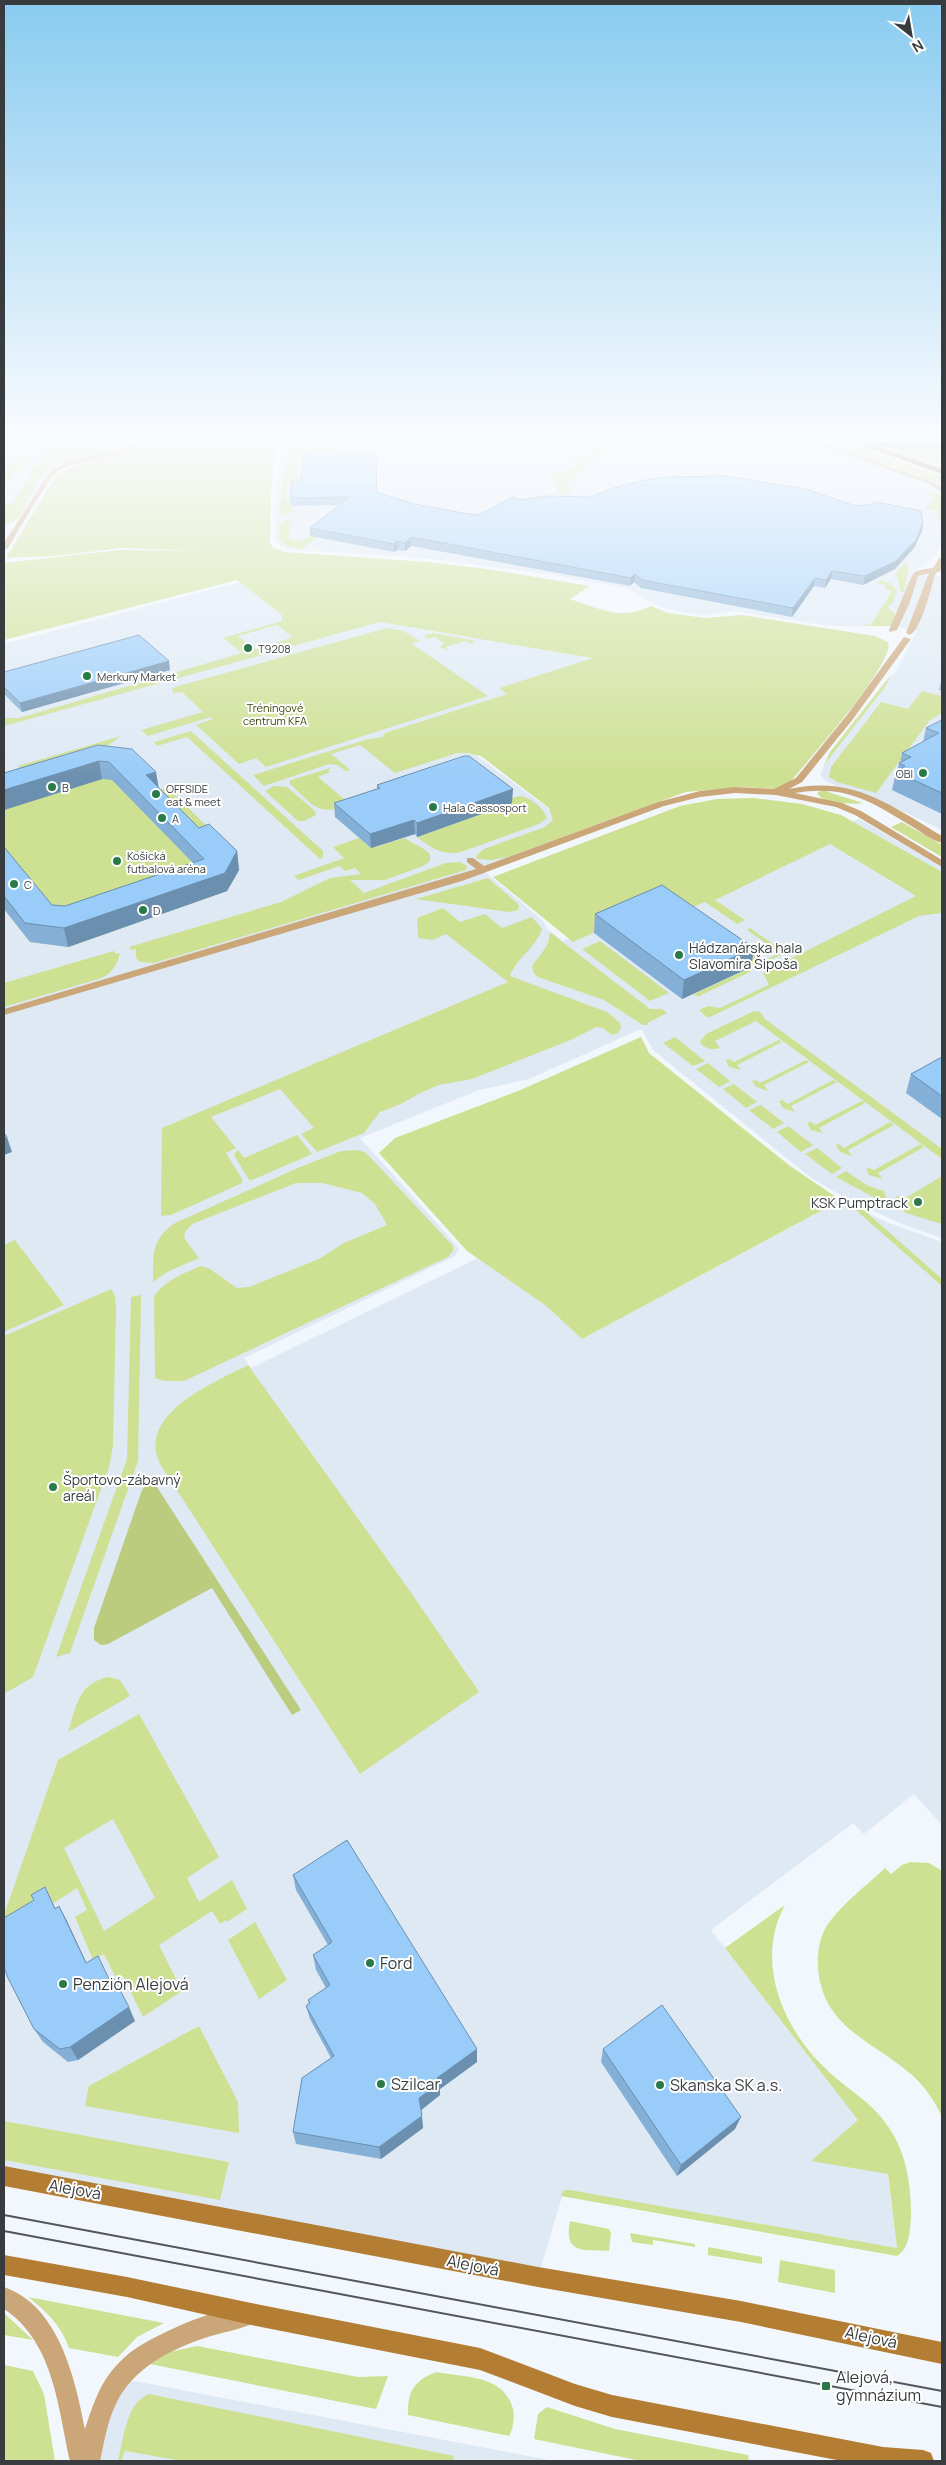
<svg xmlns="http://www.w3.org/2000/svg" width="946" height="2465" viewBox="0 0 946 2465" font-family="Manrope,sans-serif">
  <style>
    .built { fill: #dee9f4 }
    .green { fill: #cee092; fill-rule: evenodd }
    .forest { fill: #bbcc7e }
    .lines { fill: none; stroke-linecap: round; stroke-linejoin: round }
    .street { fill: #cba679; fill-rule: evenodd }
    .secondary { fill: #b37d33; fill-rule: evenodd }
    .highway { fill: #7c5006; fill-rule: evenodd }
    .tram { stroke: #54575a; stroke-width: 2 }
    .wall { fill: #84afd6 }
    .shaded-wall { fill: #6b8fae }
    .building { fill: #99ccf9; stroke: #6b8fae }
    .poi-dot { fill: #297949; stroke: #fff; stroke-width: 2 }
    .labels { text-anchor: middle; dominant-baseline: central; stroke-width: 4; stroke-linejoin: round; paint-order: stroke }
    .far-poi-label { font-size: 11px; fill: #393c3e; stroke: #fff; text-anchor: start }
    .far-park-label { font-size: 11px; fill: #3a4408; stroke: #fff }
    .poi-label { font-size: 14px; fill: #393c3e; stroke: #fff; text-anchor: start }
    .near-poi-label { font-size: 16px; fill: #393c3e; stroke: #fff; text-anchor: start }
    .near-street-label { font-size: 16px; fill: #393c3e; stroke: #fff }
  </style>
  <rect width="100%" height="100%" fill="#f1f7fd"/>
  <path class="built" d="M4,436H143L144,438L132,448L83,459L53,471L34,502L18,519L4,529Z
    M283,436H797L937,486L942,490V545L934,556L916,571L942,577V830L894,807L827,782L820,775L824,765L882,685L896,671L917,631L890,626H829L735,611L704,615L676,611L659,606L626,588L554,575L423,558L288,549L281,547L275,538L276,493Z
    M240,582L316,640L380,622L595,658L500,688L508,694L428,720L582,833L484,871L534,913L544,922L547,929L563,941L859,819L942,867V1238L904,1225L845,1198L810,1177L653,1050L641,1029L529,1079L479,1090L360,1138L450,1238L459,1249L455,1256L244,1358L251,1368L478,1258L545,1305L582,1339L829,1207L825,1203L836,1197L886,1222L942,1242V1825L914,1794L864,1834L853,1823L711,1930L885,2154L897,2248L564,2190L538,2277L4,2176V644Z
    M118,2379L140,2382L554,2461H89L92,2444Z"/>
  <path class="green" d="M4,436H139V438C125,459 69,452 46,473C34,484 26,505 18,519L4,524V504H11L32,474L26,473L41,462L44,457L41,452L33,449H4Z
    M156,436H282V441L284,436L569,439L564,442L544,443C498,443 452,444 406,443C367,441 318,432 280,444C269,456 271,524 270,543L274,548L284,552L427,562L487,569L590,586L570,599C601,609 620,621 651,606L668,613L705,618L742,615L875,636L888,642C897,661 806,763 790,782L777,789L741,787L686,792L508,857L492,860L477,859L476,856L484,849L545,827L553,820L549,808L481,756L468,753H457L395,773L360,745L331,754L350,770L346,771L337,765L329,764L264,786L253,775L368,739L382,737L385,733L507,694L499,688L593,658L380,622L279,650L273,647L276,643L293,637L277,625L238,636L250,645L242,649L246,651L255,649H264L266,652L262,655L4,726V718H19L242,653L223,638L282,621L281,614L237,580L4,640V563L120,550L199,551L122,548L53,556L6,558L57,474L78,464L130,452Z
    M642,436H719V437L712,439L681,438L610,441H582L577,438Z
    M806,436H825L941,476L942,485Z
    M844,436H852L886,446L942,447V469Z
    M864,436H942V443L906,445Z
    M364,442L390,446L348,447V456L377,459L296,461V466H300L297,469L296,476L299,477V480L287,484L285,499H292L291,508L294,512L287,515L279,513L287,447L302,443Z
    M589,444L610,446L566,486L573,494H558L556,483L550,476L572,468L575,462L589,453Z
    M26,454L30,456V459L4,486V475L14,456L20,458Z
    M935,492L942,497V519L936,516L939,511L926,509L935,497L928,494Z
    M287,520L294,523L289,526V539L303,541L310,536L316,537L302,549L287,546L280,540L279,524Z
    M907,562L908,572L904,592H901L896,572Z
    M881,580L890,583L897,590L892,605H889L888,608L893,612L896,619L890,626H867L864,624L871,625L892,591L885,589L887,585L875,583Z
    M387,628L404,631L420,641L412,644L488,696L266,767L256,758L239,764L196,725L212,719L211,717L148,736L141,730L203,712L182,692L173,693L172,689L175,687Z
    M433,633L472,640L474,641L471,644L466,641L445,647L449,650L439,647L445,644L435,637L428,639L423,636Z
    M890,676L886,686L824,765L830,752Z
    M922,691L942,696V713L930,720L876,793L837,782L829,777L831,767L881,702L908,709Z
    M191,731L323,851V857L320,859L187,737L157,746L154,742Z
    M121,736L103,749L24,773L18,766Z
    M101,763L159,790L168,788L221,840L239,870L227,891L69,947L30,942L4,909V793Z
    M333,767L328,770L330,772L318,777L351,805C316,817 314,805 289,783L291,780Z
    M274,786L287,787L315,811L316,815L304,821H298L265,791Z
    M822,790L863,803C851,804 824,805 817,793Z
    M521,796C533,799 542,807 547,818L539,824L458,853C440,854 431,848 417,837L510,804L511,798Z
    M753,798L802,804L841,815L942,872V913L919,916L708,1018L699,1010L708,1006L720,1008L769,985L763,973L766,971L916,896L830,844L715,900L745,920L737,924L705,902L688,909L604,928L573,942L493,877L680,806L717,799Z
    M902,822L942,845V857L891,827Z
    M359,838L371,848L405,838C414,845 420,845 430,854V861L423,866L385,880H350L364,893L446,863L460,862L467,866L466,870L154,963L140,962L136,958V949L131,950L129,947L281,902L330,878L361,874L355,868L345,871L339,866L299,880L294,876L344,858L333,847Z
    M488,878L517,903L519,905L518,910L509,912L416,899Z
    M443,908L460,922L485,914L502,928L532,917L542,929C536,948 516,958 510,976L607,1012L620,1023L621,1028L618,1033L612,1035L603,1028L596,1027L573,1039L472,1079L439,1085L420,1093L401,1104L380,1112L364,1133L317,1152L301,1134L314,1128L280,1089L211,1117L236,1148L226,1153L242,1179V1183L171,1215L161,1216L162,1128L508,982L446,934L433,940L418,938L417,918Z
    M750,928L786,953C774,959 763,962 751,967L752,971L699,996L692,995L750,968L729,938L762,961L780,953L747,930Z
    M551,933L650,1009H662L667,1013L647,1023L649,1025H643L604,1000L538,977L534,974L532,966C538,956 551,946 549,934Z
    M600,941L669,993L650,1001L582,949Z
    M114,951L116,954L120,953C117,965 113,972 102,978L4,1007V983Z
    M754,1011L760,1012L765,1019L942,1149V1159L756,1021L715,1041L720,1048C712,1050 704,1049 700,1042L706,1034Z
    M641,1037L649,1053L790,1166L836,1197L826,1202L830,1206L582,1339L545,1305L467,1251L379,1153L395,1138L518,1091Z
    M675,1037L705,1061L693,1066L663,1043Z
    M779,1040L782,1042L737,1065L741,1070L729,1067L726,1060L729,1059L734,1062Z
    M806,1060L809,1062L764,1085L768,1091L756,1087L752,1081L756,1080L760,1083Z
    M708,1063L730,1081L719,1087L696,1069Z
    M833,1080L837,1082L791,1106L795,1112L783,1108L779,1101L782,1100L788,1104Z
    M734,1084L757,1102L746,1108L723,1089Z
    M862,1101L865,1103L819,1128L823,1133L811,1130L807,1123L811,1122L815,1125Z
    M761,1105L784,1123L773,1129L749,1110Z
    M890,1122L894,1125L848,1150L852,1156L840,1152L836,1145L839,1144L844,1148Z
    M788,1126L813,1145L801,1152L777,1132Z
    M297,1135L312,1154L252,1180H249L234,1155L238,1150L244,1158Z
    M921,1144L924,1147L878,1173L883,1179L869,1175L866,1167L874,1170Z
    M817,1148L842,1168L832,1174L805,1154Z
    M356,1150L365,1152L371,1158L453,1246V1251L448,1257L184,1381H164L155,1378L154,1296C166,1280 184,1273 201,1266L210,1269L237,1288L249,1287L319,1259L344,1243L387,1225L375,1204L362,1193L322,1183H296L192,1224L185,1232L184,1238L199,1258L167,1272L153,1282C154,1255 150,1242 173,1224L300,1167L341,1151Z
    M846,1171L868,1186L884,1191L886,1197L883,1200L877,1199L836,1177Z
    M942,1176V1224L906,1213L894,1204L893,1200L897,1196L902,1200Z
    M849,1204L865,1211L942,1279V1286Z
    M15,1240L64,1305L4,1332V1245Z
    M111,1289L115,1296L116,1309L113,1446L109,1467L33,1677L4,1694V1336Z
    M141,1295L138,1461L70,1653L56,1657L127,1459L131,1297Z
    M248,1365L410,1591L479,1692L360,1774L160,1464C136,1414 215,1382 248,1365Z
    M108,1677L120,1680L130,1696L68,1732C77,1705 78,1684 108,1677Z
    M139,1714L219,1857L187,1878L199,1902L232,1880L247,1909L227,1922L226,1920L220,1924L212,1911L159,1945L182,1991L143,2017L123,1976H115L104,1954L93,1960L75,1917L87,1910L77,1888L4,1935V1915L58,1760ZM113,1819L155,1898L104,1931L64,1848Z
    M910,1862L929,1863L942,1871V2116C933,2099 923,2083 907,2071C869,2039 823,2027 818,1968C817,1954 819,1937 828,1924C843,1903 866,1886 885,1868L891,1874L902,1865Z
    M785,1905C754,1961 783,2029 826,2069C846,2089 871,2101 887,2125C906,2151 911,2183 911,2215C910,2229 910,2248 897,2256L561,2196L564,2190H570L897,2248L888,2174L811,2161L858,2120L725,1948Z
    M255,1922L287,1980L259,1999L228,1940Z
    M199,2026L238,2102L239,2133L85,2106L89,2086Z
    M4,2121L229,2162L220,2200L4,2160Z
    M570,2221L609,2229L611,2233L609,2251C586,2249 563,2256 570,2221Z
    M630,2233L695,2244V2247L653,2240V2245L632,2242Z
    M708,2247L762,2257V2264L708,2255Z
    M780,2260L835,2270V2293L778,2282Z
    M28,2297L164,2323L137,2337L118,2357L69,2348C61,2325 46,2311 28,2297Z
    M4,2313L33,2340L4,2335Z
    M197,2346L358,2377L388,2376L376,2409L150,2364L169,2352Z
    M4,2365L33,2371L44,2394L55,2461H4Z
    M437,2372C467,2378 504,2375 513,2409C515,2417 513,2429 509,2436L408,2415C407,2392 415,2379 437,2372Z
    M149,2394L454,2456L453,2461H183L125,2451L121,2461H118C124,2439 125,2404 149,2394Z
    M547,2407L615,2429L748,2455L749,2461H641L534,2439L538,2414Z"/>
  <path class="forest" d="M155,1484L301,1710L292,1715L212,1588L108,1644L101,1645L94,1640V1628L142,1490L146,1485Z"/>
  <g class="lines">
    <path class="street" d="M463,436H537L534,438Z
      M721,436H743L728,441Z
      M794,436H804L933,482L942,487V492L929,484Z
      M142,439L147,440C123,462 85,455 58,471C50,476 15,536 8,548L4,550V543L51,470L70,461L126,449Z
      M939,558H942L941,567H942V571L937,572L935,575C931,588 921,630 910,635L906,633L929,573L918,576L910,602L897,630L890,632L889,630C893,622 911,575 914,573C919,569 926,569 933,568Z
      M904,637L911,639L853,719L802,782L789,789C853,775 890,805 942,836V843C930,840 919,830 908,824C867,799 843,785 795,793L842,803L861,811L942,860V867L855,815L836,807L776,795L735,793L700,797L664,806L462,881L4,1015V1009L476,869L467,862V858H473L484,866L658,802L700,791L735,787L774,789L796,778L847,715Z
      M4,2287C59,2306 75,2378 85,2429C91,2410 98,2389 110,2373C118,2363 127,2354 138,2347C159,2333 230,2300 252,2310L256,2317L252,2324C238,2330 223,2332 208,2337C171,2349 132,2368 115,2406C107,2423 104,2443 100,2461H70C58,2408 54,2342 4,2309Z"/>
    <path class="secondary" d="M4,2166L538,2267L741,2301L942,2342V2364L741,2322L538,2287L4,2186Z
      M4,2255L127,2277L256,2304L480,2348L575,2384L612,2395L883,2447L923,2450L931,2453L934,2461H842L612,2417L575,2406L480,2370L256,2326L127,2297L4,2275Z"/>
    <path class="highway" d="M139,436H152L144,442Z
      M835,436H846L942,469V474Z
      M876,441L904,444L942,443V447C926,448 889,452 875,443Z"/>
    <path class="tram" d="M4,2215L942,2391
      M4,2231L942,2407"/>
  </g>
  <path class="wall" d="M377,451V492L414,504L468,514L479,515L520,500L856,506L923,523L922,531L914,548L895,569L863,585L831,579L825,588L814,586L792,617L641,588L634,582L630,586L411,546L405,551L397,550L394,552L310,536V528L340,505L291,506L290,498L300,481Z
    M170,670L22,712L4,694V672Z
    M942,678V691L939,690Z
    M942,720V814L892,790L896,772L897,771L899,763H900L902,753L923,742L926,728Z
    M98,745L158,787L199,828L237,851L239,870L227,891L68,947L30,942L4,909V847L52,905L65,906L193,863L112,780L102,779L4,810V773Z
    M377,785L512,803L417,837L415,834L371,848L335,817L334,803L377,789Z
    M595,914L754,948L751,967L682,999L594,933Z
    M942,1057V1119L906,1093L911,1074Z
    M293,1875L477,2062L440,2089V2095L421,2110L423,2128L381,2159L296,2144L293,2132L331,2058L310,2019L306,2006L309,2004L308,2000L326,1988L316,1970L313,1955L328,1945L296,1890Z
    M45,1887L55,1908L59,1906L86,1963L109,1979L135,2021L78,2060L68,2062L43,2042L34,2029V1900Z
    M603,2049L735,2129L677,2176L601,2062Z"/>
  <path class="shaded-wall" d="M923,523L922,531L914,548L895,569L863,585L865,576Z
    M411,537V546L405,551V543Z
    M397,541V550L394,552V544Z
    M832,571L831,579L825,588L826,580Z
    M635,574L634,582L630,586L631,578Z
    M815,578L814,586L792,617L793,608Z
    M169,661L170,670L22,712L20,703Z
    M99,761L102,779L4,810V790Z
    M156,772L159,790L146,775Z
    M513,789L512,803L417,837V823Z
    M414,820L415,834L371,848L370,834Z
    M237,851L239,870L227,891L68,947L64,928Z
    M754,948L751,967L682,999L684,980Z
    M7,1137L12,1152L4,1155V1138Z
    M59,1906L67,1921L93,1977L86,1963Z
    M129,2007L135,2021L78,2060L70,2047Z
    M477,2049V2062L440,2089V2095L420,2111L419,2098L437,2078Z
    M422,2116L423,2128L381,2159L379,2147Z
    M741,2117L735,2129L677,2176L681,2165Z"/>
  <path class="building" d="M377,451L376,492L414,504L468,514L479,515L513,497L520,500L547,496L591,497L610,489L640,481L665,477L726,476L806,489L856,506L869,505L876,502L921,511L923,523L916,540L896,561L865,576L832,571L826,580L815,578L793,608L642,580L635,574L631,578L411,537L405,543L397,541L394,544L310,528L350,497L290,498L292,481H300L305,452Z
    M139,635L169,661L20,703L4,687V672Z
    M942,720V793L896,772L905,766L899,763L911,757L902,753L939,733L926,728Z
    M98,745L132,749L156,772L146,775L199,828L209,824L237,851L225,873L64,928L25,923L4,896V847L52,905L65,906L204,859L109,762L99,761L4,790V773Z
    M464,756H469L513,789L417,823L414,820L370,834L334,803L380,788L377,785Z
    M662,885L754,948L684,980L595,914Z
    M942,1057V1096L911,1074Z
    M4,1133L7,1137L4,1138Z
    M347,1840L477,2049L437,2078L440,2083L419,2098L422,2116L379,2147L293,2132L302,2078L334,2056L306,2006L310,2003L308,2000L330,1985L313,1955L332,1942L293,1875Z
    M45,1887L55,1909L59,1906L86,1963L98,1956L109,1979L113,1977L129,2007L70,2047L60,2049L34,2029L8,1978L4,1967V1918L34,1900L31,1895Z
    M662,2005L741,2117L681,2165L603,2049Z"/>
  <linearGradient id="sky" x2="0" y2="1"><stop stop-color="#89cbf0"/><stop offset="0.56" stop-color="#f9fbfe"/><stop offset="1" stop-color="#f9fbfe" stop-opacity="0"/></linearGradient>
  <rect width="946" height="781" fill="url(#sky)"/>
  <g class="poi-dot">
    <circle cx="248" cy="648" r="5"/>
    <circle cx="87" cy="676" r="5"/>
    <circle cx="923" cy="773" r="5"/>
    <circle cx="52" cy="787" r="5"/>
    <circle cx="156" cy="794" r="5"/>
    <circle cx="433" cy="807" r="5"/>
    <circle cx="162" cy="818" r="5"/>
    <circle cx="117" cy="861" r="5"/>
    <circle cx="14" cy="884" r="5"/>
    <circle cx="143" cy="910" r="5"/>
    <circle cx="679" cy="955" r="5"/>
    <circle cx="918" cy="1202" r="5"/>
    <circle cx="53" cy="1487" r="5"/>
    <circle cx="370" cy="1963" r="5"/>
    <circle cx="63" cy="1984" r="5"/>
    <circle cx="381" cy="2084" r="5"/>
    <circle cx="660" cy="2085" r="5"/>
    <rect x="821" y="2381" width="10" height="10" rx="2.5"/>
  </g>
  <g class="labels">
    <g class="far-poi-label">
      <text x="258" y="648">T9208</text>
      <text x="97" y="676">Merkury Market</text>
      <text x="913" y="773" text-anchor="end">OBI</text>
      <text x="62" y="787">B</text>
      <text x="166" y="788">OFFSIDE<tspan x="166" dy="13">eat &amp; meet</tspan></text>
      <text x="443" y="807">Hala Cassosport</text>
      <text x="172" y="818">A</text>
      <text x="127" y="855">Košická<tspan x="127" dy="13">futbalová aréna</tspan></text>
      <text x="24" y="884">C</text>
      <text x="153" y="910">D</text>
    </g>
    <g class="far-park-label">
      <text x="275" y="707">Tréningové<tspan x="275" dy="13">centrum KFA</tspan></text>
    </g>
    <g class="poi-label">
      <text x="689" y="947">Hádzanárska hala<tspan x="689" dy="16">Slavomíra Šipoša</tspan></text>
      <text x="908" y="1202" text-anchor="end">KSK Pumptrack</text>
      <text x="63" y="1479">Športovo-zábavný<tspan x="63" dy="16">areál</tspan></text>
    </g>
    <g class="near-poi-label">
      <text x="380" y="1963">Ford</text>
      <text x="73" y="1984">Penzión Alejová</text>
      <text x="391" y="2084">Szilcar</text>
      <text x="670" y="2085">Skanska SK a.s.</text>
      <text x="836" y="2377">Alejová,<tspan x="836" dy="18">gymnázium</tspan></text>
    </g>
    <g class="near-street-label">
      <text transform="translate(75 2189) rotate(10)">Alejová</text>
      <text transform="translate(473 2265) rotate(11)">Alejová</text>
      <text transform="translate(871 2337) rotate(12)">Alejová</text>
    </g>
  </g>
  <rect width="946" height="2465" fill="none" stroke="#393c3e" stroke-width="10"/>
  <g transform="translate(911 35) rotate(149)" stroke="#ffffff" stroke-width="4" paint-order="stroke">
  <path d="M0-4L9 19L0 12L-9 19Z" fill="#393c3e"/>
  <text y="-8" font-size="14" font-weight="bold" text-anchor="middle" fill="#393c3e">N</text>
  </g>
</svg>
